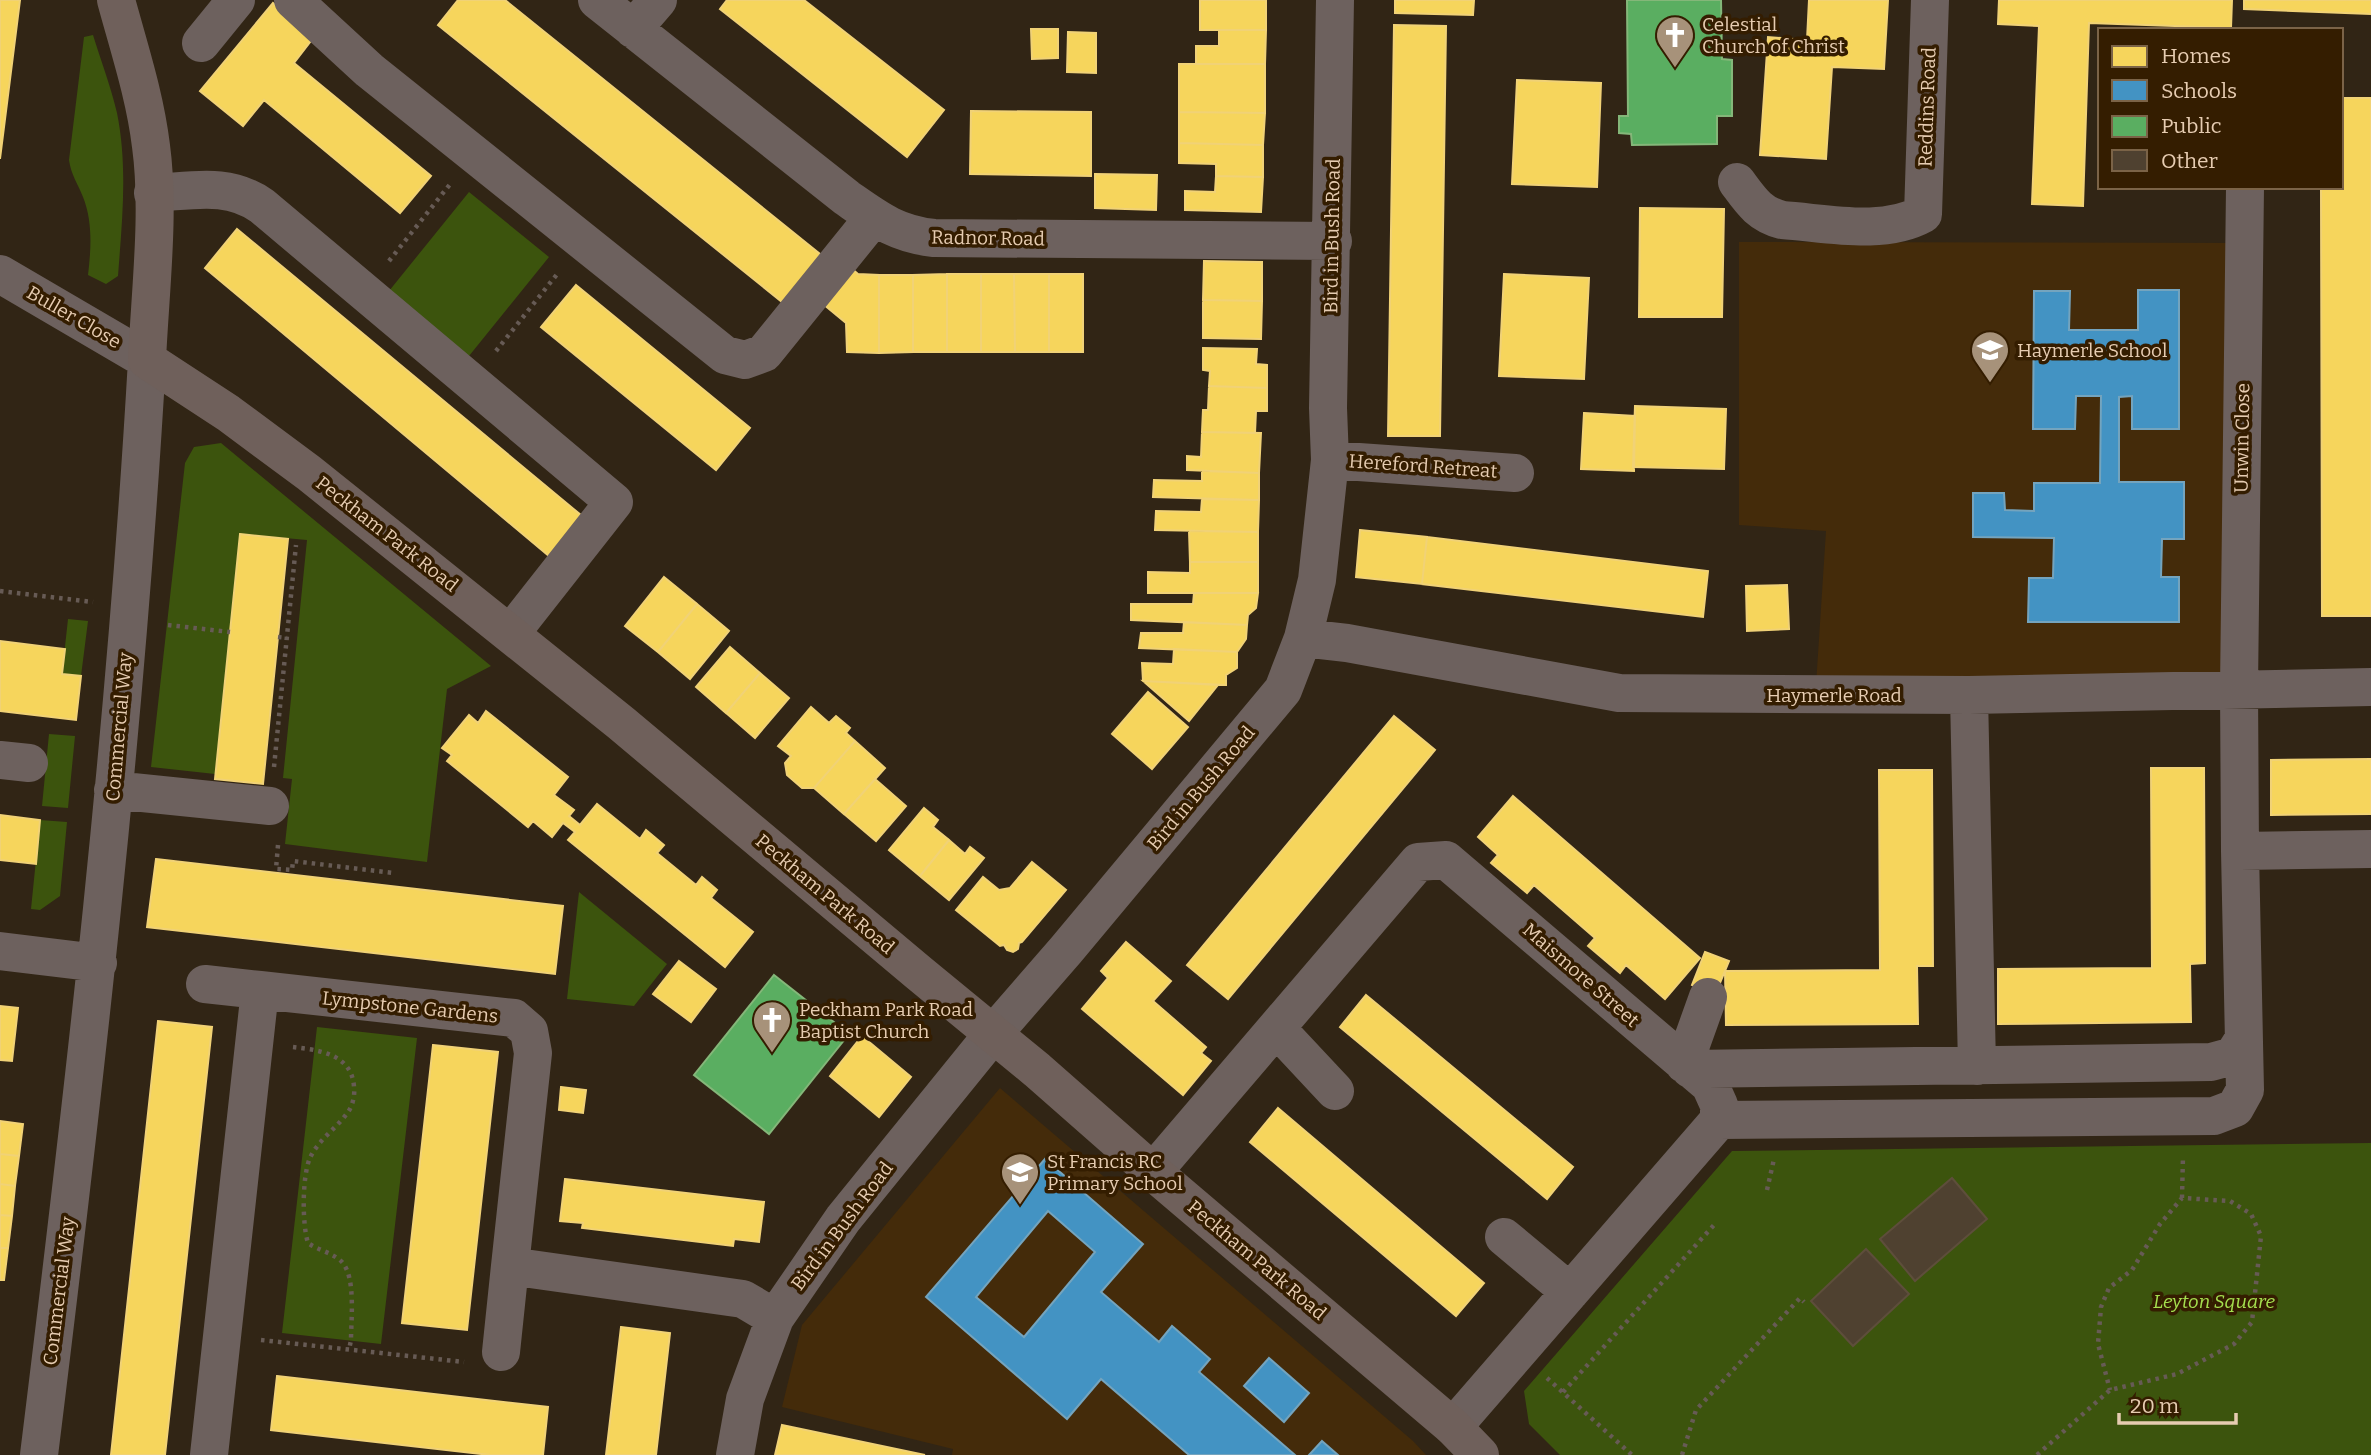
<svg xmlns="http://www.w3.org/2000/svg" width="2371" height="1455" viewBox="0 0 2371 1455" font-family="Bitter,serif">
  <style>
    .built { fill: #442b0a }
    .green { fill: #3c540d }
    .homes { fill: #f6d55c; stroke: #f1d276; stroke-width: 2 }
    .schools { fill: #4393c3; stroke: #74a4be; stroke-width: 2; fill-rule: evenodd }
    .public { fill: #5aae61; stroke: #84b779; stroke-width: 2 }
    .building { fill: #4f4130; stroke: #5e4e3b; stroke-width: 2 }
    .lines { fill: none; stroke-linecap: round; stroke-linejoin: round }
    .path { stroke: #675b55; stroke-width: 4.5; stroke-dasharray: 3.5 5; stroke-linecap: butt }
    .minor { stroke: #6d615e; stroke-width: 38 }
    .major { stroke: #6f605b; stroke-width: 38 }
    .labels { text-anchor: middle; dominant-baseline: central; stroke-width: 7; stroke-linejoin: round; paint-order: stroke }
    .poi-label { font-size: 19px; fill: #e6ccb1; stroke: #341d00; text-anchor: start }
    .street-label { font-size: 19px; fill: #e6ccb1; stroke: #341d00 }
    .park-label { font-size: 19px; font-style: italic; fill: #a5e04e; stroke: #341d00 }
  </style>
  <rect width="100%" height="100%" fill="#312515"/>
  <path class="built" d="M1739,242L2240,243V681L1816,685L1826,531L1739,525Z
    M1000,1088L1413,1441L1426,1455H952L953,1449L782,1407L802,1325Z"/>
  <path class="green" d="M93,35C101,61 111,87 117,113C128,167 122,222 118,276L106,284L88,275C91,250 93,222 83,197C78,184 71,175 69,160L84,37Z
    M469,192L549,257L469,356L389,291Z
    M221,443L491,666L447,689L427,862L285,844L292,779L283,778L307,540L240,534L215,774L151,767L185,463L194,447Z
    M68,619L88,621L81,676L62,674Z
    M49,734L75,736L68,808L42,806Z
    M40,820L67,822L60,896L40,910L31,909Z
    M579,892L667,964L634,1006L567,999Z
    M317,1027L417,1038L381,1344L282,1333Z
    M2371,1143V1455H1560L1529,1424L1524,1391L1732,1151Z"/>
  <path class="homes" d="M0,0H20L0,159Z
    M458,0H505L825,258L787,306L438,25Z
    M727,0H804L944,110L907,157L720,9Z
    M1200,0H1266V30H1200Z
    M1395,0H1474L1473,15L1395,13Z
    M1809,0H1888L1884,69L1832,67L1826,159L1760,155L1768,37L1807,40Z
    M1999,0H2232L2231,28L2089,23L2083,206L2032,204L2039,26L1998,24Z
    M2244,0H2371V14L2244,9Z
    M273,3L314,37L294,63L431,176L400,213L264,100L243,126L200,91Z
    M1394,25L1446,26L1440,436H1388Z
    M1031,29H1058V58L1032,59Z
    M1219,30H1266L1265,64H1196V46H1219Z
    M1068,32L1096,33V73L1067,72Z
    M1179,64H1265V113L1179,112Z
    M1517,80L1601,83L1597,187L1512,184Z
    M2341,98H2371V616H2322L2321,187H2341Z
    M971,111L1091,112V176L970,174Z
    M1179,112L1265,113L1263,145L1179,143Z
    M1179,143L1263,145V177L1216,176V164L1179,163Z
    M1095,174L1157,175L1156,210L1095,208Z
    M1216,176L1263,177L1261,212L1185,210V191L1215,192Z
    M1640,208L1724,209L1722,317H1639Z
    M237,229L582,516L549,556L205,268Z
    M1204,261L1262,262V301L1203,300Z
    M851,268L858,274L879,275V353L847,352L846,323L822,303Z
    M947,274V352H913V275Z
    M947,274H981V352H947Z
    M981,274H1014L1015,352H981Z
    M1014,274H1049V352H1015Z
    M1049,274H1083V352H1049Z
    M1504,274L1589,278L1584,379L1499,376Z
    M879,275H913V352L879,353Z
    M576,285L750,428L716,470L541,327Z
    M1203,300L1262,301L1261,339L1203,338Z
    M1203,348L1257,349L1256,364L1267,365V388L1209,386L1210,371L1203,370Z
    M1209,386L1267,388V411H1256L1255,433L1202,432L1203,410H1208Z
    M1635,406L1726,409L1724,469L1633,467Z
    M1584,413L1635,416L1634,471L1581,469Z
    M1202,432L1261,433L1259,473L1187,470V456L1201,457Z
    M1202,471L1259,473V500L1153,497L1154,480L1202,481Z
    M1202,499L1259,500L1258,532L1155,530L1156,511L1201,512Z
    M1360,530L1427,537L1422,584L1356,577Z
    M1189,531L1258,532V562H1190Z
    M240,534L288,539L263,784L215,779Z
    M1427,537L1708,571L1703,617L1422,584Z
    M1190,562H1258V593H1148V572L1190,573Z
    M664,577L697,604L658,652L625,626Z
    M1787,585L1789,629L1747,631L1746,586Z
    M1194,593H1258L1256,608L1248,615L1247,625L1131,620V604H1193Z
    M697,604L729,631L690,679L658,652Z
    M1184,622L1247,625L1246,639L1237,652L1139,648L1141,633H1183Z
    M0,641L65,649L62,674L81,676L76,720L0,711Z
    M730,647L760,673L726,713L696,687Z
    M1174,649L1237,652V668L1226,675V685L1143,681L1142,663L1173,664Z
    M760,673L789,698L755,738L726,713Z
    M1143,681L1218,685L1189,721Z
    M1148,692L1188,727L1152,769L1112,734Z
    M811,707L829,723L836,716L850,728L846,733L855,741L814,788H802L787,775L785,763L791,756L778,746Z
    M486,711L568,777L554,795L574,810L569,816L580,825L597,804L640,839L646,830L664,845L657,853L696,885L702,877L717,890L711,898L753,932L725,967L568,840L575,832L563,823L552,837L533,821L528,827L447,761L452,755L442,748L469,715L478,723Z
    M1394,716L1435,750L1228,999L1187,965Z
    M855,741L885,768L844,814L814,788Z
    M2371,759V814L2271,815V760Z
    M2151,768H2204L2205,963L2190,964L2191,1022L1998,1024V969L2152,968Z
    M1879,770H1932L1933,966H1917L1918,1024L1726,1025L1725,971L1880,970Z
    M875,779L906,806L876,841L844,814Z
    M1513,796L1700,958L1665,999L1626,965L1620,973L1588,946L1595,938L1534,885L1527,893L1491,863L1498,855L1478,837Z
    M924,808L938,820L933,827L949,840L920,876L889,850Z
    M0,815L40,820L36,864L0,860Z
    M949,840L965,854L970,847L984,858L949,900L920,876Z
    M156,859L563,906L555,974L147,927Z
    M1032,862L1066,890L1022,942L1019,943L1018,949L1013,952L1007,950L1004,945L1000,946L956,910L983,877L999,890L1010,888Z
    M1126,942L1171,981L1153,1001L1206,1047L1201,1053L1211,1061L1183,1095L1082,1009L1108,978L1101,971Z
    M1705,952L1729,961L1715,995L1692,985Z
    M679,961L716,989L691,1022L653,994Z
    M1366,995L1573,1167L1547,1199L1340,1027Z
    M0,1006L18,1008L12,1061L0,1060Z
    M158,1021L212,1027L165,1455H111Z
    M862,1036L911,1077L879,1117L830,1076Z
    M433,1045L498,1052L467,1330L402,1323Z
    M561,1087L586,1090L583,1113L559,1110Z
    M1278,1108L1484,1283L1456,1316L1250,1142Z
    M0,1121L23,1124L19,1156L0,1154Z
    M0,1154L19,1156L15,1186L0,1184Z
    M565,1179L764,1202L759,1242L734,1239L733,1246L582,1228L583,1223L560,1221Z
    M0,1184L15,1186L12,1216L0,1215Z
    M0,1215L12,1216L8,1248H0Z
    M0,1248H8L4,1280H0Z
    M621,1327L670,1333L656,1455H606Z
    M277,1376L548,1407L543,1455H490L271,1430Z
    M782,1425L925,1455H775Z"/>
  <path class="schools" d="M2138,290H2179V429H2132V396L2119,397V482H2184V539H2162L2161,577H2179V622H2028L2029,578H2053L2054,538L1973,537V493H2004L2005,510L2034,511V483H2100L2101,396H2076L2075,429H2033L2034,291H2070L2069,330H2138Z
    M1045,1159L1143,1244L1101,1292L1159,1342L1172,1326L1210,1359L1199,1372L1295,1455H1189L1101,1379L1067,1419L926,1297ZM1048,1211L1095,1252L1024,1337L976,1297Z
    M1269,1358L1309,1393L1284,1422L1244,1386Z
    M1322,1441L1338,1455H1309Z"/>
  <path class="public" d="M1627,0H1721L1722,59L1732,60V116H1717V144L1632,145L1631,134L1619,133V116H1628Z
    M774,975L849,1034L769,1134L694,1075Z"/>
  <path class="building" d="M1952,1178L1987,1219L1915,1281L1880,1239Z
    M1866,1249L1909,1294L1853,1346L1811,1301Z"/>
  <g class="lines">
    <path class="path" d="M389,261L451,183
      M496,351L558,273
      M0,591L93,602
      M168,625L230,632
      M278,637L287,638
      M274,767L296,545
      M278,845L276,869L292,870L293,861L394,873
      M293,1047C319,1050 352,1054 354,1087C355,1095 353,1105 348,1112C337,1128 318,1140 310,1158C302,1176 302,1224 308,1243C318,1250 333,1253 342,1262C356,1277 351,1320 351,1340L349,1350
      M1767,1190L1774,1159
      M2182,1198L2183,1156
      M261,1340L464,1362
      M1547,1378L1632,1455
      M1563,1392L1714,1225
      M1682,1455L1696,1410L1800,1298L1804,1302
      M2037,1455L2110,1390L2177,1374L2234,1344L2252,1322L2261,1236L2251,1214L2230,1201L2182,1198L2160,1224L2132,1270L2109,1288L2101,1307L2098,1344L2110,1390"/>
    <path class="minor" d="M293,0L369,70L725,355L745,360L764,353L874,217
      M597,0L847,198C877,219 896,234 934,238L1333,241
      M633,29L658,0
      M201,43L236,0
      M1737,182C1751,201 1759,214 1782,220C1827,223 1883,236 1923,214L1930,0
      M153,193C193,191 228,182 262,206L614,502L511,633
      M0,274L147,360C126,727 84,1091 39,1455
      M1330,460L1515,473
      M1303,638L1347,643L1619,693L1969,695L2371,687
      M1969,695L1977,1066
      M0,760L29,763
      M113,790L270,806
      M2240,851L2239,688L2245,187
      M0,951L98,963
      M205,984L260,990
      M1277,1029L1335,1091
      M1684,1064L1708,997
      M1690,1069L2211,1062L2233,1056L2243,1040
      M1719,1120L2214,1116L2235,1108L2245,1090L2240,851L2371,849
      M1153,1172L1418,862L1446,860L1710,1085L1719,1105V1120L1453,1427
      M1504,1237L1570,1292
      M501,1352L510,1266
      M209,1455L260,990L514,1018L529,1031L533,1053L510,1266L743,1299L775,1318
      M735,1455L745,1399L775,1318L843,1219L993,1034L1066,950L1283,690L1303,638L1317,580L1330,460L1328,408L1335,0"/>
    <path class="major" d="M116,0C129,48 145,96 151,146C160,212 150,293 147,360L228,413L309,473L621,723L919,973L1037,1070L1153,1172L1453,1427L1480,1455"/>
  </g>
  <defs>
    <symbol id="church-pin" viewBox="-11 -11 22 30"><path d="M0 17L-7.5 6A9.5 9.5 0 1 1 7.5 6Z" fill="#a7927a" stroke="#341d00"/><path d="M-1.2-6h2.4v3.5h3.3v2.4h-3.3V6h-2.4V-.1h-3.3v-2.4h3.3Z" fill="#fff"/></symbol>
    <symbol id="school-pin" viewBox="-11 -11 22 30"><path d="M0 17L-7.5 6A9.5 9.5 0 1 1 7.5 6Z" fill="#a7927a" stroke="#341d00"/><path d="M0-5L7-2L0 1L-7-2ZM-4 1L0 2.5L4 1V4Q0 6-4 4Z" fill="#fff"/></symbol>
  </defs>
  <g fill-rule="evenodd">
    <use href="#church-pin" x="1653" y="13" width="44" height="60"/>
    <use href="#school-pin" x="1968" y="328" width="44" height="60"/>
    <use href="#church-pin" x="750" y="998" width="44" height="60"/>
    <use href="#school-pin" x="998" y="1150" width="44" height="60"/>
  </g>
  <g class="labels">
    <g class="poi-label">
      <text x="1702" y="24">Celestial<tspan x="1702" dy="22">Church of Christ</tspan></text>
      <text x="2017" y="350">Haymerle School</text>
      <text x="799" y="1009">Peckham Park Road<tspan x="799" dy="22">Baptist Church</tspan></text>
      <text x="1047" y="1161">St Francis RC<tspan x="1047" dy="22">Primary School</tspan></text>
    </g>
    <g class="street-label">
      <text transform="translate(1927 107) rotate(-88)">Reddins Road</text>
      <text transform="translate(1332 236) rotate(-89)">Bird in Bush Road</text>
      <text transform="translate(988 238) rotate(1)">Radnor Road</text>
      <text transform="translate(74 317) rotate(30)">Buller Close</text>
      <text transform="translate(2242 438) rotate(-89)">Unwin Close</text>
      <text transform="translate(1423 466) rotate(4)">Hereford Retreat</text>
      <text transform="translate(387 534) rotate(38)">Peckham Park Road</text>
      <text x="1834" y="695">Haymerle Road</text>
      <text transform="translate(119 727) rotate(-85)">Commercial Way</text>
      <text transform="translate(1201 788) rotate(-50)">Bird in Bush Road</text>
      <text transform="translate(825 894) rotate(40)">Peckham Park Road</text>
      <text transform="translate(1581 975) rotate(41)">Maismore Street</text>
      <text transform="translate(410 1007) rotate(6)">Lympstone Gardens</text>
      <text transform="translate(842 1226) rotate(-53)">Bird in Bush Road</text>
      <text transform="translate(1257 1260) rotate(40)">Peckham Park Road</text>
      <text transform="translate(59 1291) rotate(-83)">Commercial Way</text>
    </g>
    <g class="park-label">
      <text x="2214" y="1301">Leyton Square</text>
    </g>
  </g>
  <rect x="2098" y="28" width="245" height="161" fill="#341d00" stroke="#7b6347" stroke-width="2"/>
  <rect x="2112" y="46" width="35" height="21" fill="#f6d55c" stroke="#7b6347" stroke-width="2"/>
  <text x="2161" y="63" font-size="21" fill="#e6ccb1">Homes</text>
  <rect x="2112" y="80" width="35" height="21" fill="#4393c3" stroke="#7b6347" stroke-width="2"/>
  <text x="2161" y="98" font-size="21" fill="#e6ccb1">Schools</text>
  <rect x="2112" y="116" width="35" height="21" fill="#5aae61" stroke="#7b6347" stroke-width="2"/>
  <text x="2161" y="133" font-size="21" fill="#e6ccb1">Public</text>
  <rect x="2112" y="150" width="35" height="21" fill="#4f4130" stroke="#7b6347" stroke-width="2"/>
  <text x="2161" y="168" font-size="21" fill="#e6ccb1">Other</text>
  <path d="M2119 1413v10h117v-10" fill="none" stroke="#e6ccb1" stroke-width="3.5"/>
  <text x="2130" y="1413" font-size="21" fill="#e6ccb1" stroke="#341d00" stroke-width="5" paint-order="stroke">20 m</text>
</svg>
